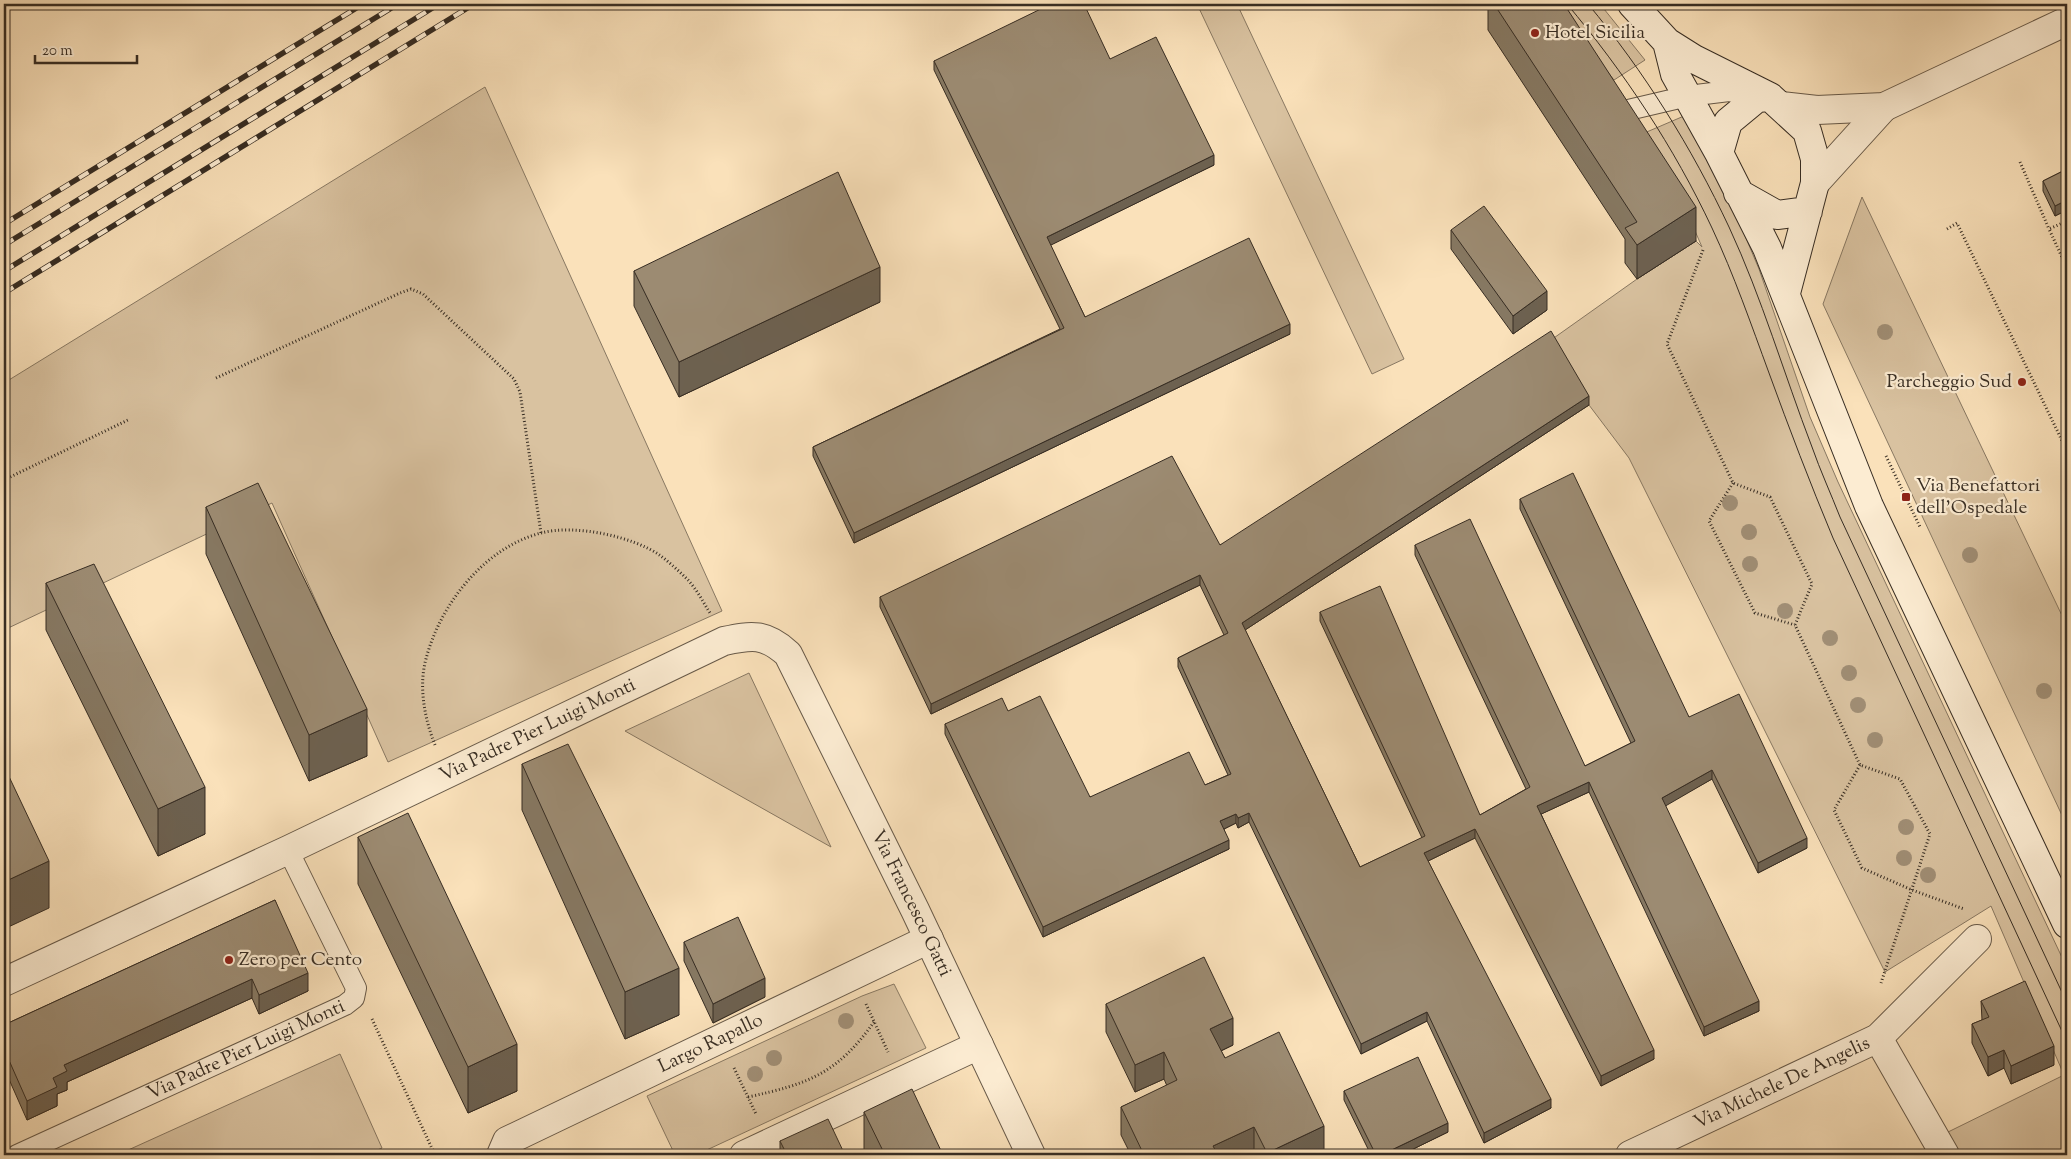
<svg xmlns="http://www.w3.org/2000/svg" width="2071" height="1159" viewBox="0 0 2071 1159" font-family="'Sorts Mill Goudy',serif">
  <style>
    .green { fill: #d9c2a0; stroke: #887862 }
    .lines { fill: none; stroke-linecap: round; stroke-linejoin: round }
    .lane-casing { stroke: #685a49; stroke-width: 22 }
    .street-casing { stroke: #685a49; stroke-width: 30 }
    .secondary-casing { stroke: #372d23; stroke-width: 30 }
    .path { stroke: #372d23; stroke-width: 3; stroke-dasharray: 1 2.5; stroke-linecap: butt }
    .lane { stroke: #fcecd2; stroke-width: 20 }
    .street { stroke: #fcecd2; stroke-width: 28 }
    .secondary { stroke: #fcecd2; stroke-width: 28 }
    .tram { stroke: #372d23; stroke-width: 1 }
    .rail-casing { stroke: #372d23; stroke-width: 5.5 }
    .rail { stroke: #fcecd2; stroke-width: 4; stroke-dasharray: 11; stroke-linecap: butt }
    .tree { fill: #a08e75 }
    .wall { fill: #867862; stroke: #372d23 }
    .shaded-wall { fill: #6d6150; stroke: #372d23 }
    .building { fill: #9c8b72; stroke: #372d23 }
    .poi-dot { fill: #8f2418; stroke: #fcecd2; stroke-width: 2 }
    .labels { text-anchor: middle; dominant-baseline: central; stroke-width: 4.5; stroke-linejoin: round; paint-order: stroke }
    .poi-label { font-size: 19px; fill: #372d23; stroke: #fcecd2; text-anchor: start }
    .street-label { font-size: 19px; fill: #372d23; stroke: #fcecd2 }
  </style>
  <rect width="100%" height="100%" fill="#fae1ba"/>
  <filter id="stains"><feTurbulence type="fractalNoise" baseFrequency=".004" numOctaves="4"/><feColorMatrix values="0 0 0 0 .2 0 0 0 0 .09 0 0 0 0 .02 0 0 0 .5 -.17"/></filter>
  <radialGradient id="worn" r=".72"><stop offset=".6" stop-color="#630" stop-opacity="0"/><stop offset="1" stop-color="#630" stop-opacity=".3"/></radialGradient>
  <path class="green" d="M1197,4H1237L1404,359L1372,374Z
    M1554,4H1600L1645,60L1614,80Z
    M485,87L722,611L388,762L272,503L4,630V383Z
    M1684,116L1724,191L1743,231L1759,269L1810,417L1838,482L2067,968V1155H1959L1946,1133L2064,1075L1991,906L1885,972L1629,458L1589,405L1551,340L1637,279L1696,241L1702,247L1685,208L1642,134Z
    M1862,197L2067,626V826L1823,304Z
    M749,673L831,847L625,731Z
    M894,984L926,1048L696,1155H675L647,1096L862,996Z
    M340,1054L382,1148L366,1155H128L126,1151Z"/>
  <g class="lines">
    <defs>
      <g id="lane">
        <path d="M1616,115L1624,111L1688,96L1729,91L1755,97"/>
        <path id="s1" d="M17,1155L345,1005L354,998L356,988L288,850"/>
      </g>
      <g id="street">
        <path d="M1781,106L1817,110L1884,107L2067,21"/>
        <path d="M1815,183L1884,107"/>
        <path id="s2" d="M4,982L288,850L724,641C752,635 765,633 788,654L915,910L1031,1155"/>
        <path d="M1878,1038L1945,1155"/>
        <path id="s3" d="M501,1155L507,1141L929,939"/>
        <path d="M744,1155L979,1045"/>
        <path id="s4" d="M1630,1155L1878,1038L1977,939"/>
      </g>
      <path id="secondary" d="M1632,4L1667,42L1675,74L1719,153L1767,248L1869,506L2067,924
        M1667,42L1694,59L1770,97L1807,131L1815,159V183L1786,293
        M1719,153L1728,122L1757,98L1770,97
        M1738,193L1777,215L1808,211"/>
    </defs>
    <use href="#lane" class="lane-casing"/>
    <use href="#street" class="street-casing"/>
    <use href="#secondary" class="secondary-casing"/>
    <path class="path" d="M2020,162L2049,229
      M2067,221L2049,229L2067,268
      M1947,229L1957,223L2067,451
      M1703,250L1667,344L1733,483L1770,497L1812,584L1795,625L1860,765L1900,779L1930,834L1881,983
      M216,378L400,293L411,289L423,294L514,379L520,392L541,533
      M1886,456L1920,527
      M4,480L130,419
      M1733,483L1709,521L1755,613L1795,625
      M435,745C425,720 419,689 425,663C438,607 483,548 541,533C574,524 633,536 661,556C670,563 679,571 687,579C696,588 703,602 710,613
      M1860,765L1834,810L1862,868L1912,890L1964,909
      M866,1004L888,1052
      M372,1019L435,1155
      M734,1068L756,1114
      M748,1097C808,1084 837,1074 874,1022"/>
    <use href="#lane" class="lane"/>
    <use href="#street" class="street"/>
    <use href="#secondary" class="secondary"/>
    <path class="tram" d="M1567,4C1624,72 1674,147 1712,228C1734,275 1751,324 1769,373C1789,428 1810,483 1833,538L2067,1042
      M1588,4C1644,71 1692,148 1729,227C1762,298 1784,374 1812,447C1820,470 1831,494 1840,517L2067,1003"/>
    <defs>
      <path id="rail" d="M4,224L363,4
        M4,245L398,4
        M4,271L439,4
        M4,293L474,4"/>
    </defs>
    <use href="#rail" class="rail-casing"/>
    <use href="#rail" class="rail"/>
  </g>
  <g class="tree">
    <circle cx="1885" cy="332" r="8"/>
    <circle cx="1730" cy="503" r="8"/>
    <circle cx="1749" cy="532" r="8"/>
    <circle cx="1970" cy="555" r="8"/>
    <circle cx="1750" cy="564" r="8"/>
    <circle cx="1785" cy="611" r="8"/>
    <circle cx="1830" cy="638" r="8"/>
    <circle cx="1849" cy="673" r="8"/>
    <circle cx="2044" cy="691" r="8"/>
    <circle cx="1858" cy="705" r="8"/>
    <circle cx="1875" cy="740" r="8"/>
    <circle cx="1906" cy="827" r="8"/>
    <circle cx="1904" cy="858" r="8"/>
    <circle cx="1928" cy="875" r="8"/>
    <circle cx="846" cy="1021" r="8"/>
    <circle cx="774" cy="1058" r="8"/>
    <circle cx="755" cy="1074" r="8"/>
  </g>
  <path class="wall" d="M1488,4H1564L1696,241L1637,279L1625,263V239L1488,30Z
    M1110,59L1214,165L1050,245L1085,317L1290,334L854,543L813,456V447L1060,329L934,70V61Z
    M2067,169V210L2055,216L2043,191V181Z
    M1451,230L1547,310L1513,334L1451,249Z
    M634,271L880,302L679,397L634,306Z
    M1589,405L1245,630L1360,867L1422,838L1320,621V612L1480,815L1526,789L1415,555V545L1585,766L1631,743L1520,509V499L1689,717L1807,848L1758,873L1712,779L1665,805L1759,1011L1704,1036L1589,792L1541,814L1654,1059L1601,1086L1475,838L1428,861L1551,1108L1484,1143L1427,1021L1361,1054L1249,822L1238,828L1236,823L1224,829L1229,849L1043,937L945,734V724L1008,711L1090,797L1205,785L1228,775L1178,667V658L1224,635L1200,585L931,714L880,607V597L1220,545Z
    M206,507L367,756L309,781L206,554Z
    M46,583L205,834L158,856L46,630Z
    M522,764L679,1015L625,1039L522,810Z
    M358,837L517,1091L468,1113L358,884Z
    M275,900L308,991L259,1014L252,998L67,1082V1090L57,1094V1106L27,1120L4,1068V1025Z
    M684,942L765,997L713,1023L684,961Z
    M1981,1001L2054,1065L2011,1084L2004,1068L1988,1076L1972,1043V1024L1982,1020Z
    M1106,1004L1233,1045L1221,1051L1225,1058L1324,1153L1319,1155H1255L1254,1154L1251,1155H1131L1121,1135V1107L1167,1086L1164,1079L1135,1092L1106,1032Z
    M1344,1091L1448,1132L1401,1155H1371L1344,1100Z
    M864,1112L943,1155H864Z
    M780,1141L845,1155H780Z"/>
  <path class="shaded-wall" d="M1214,155V165L1047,247V237Z
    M2067,200V210L2055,216V206Z
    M1696,207V241L1637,279V245Z
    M880,267V302L679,397V362Z
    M1547,291V310L1513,334V316Z
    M1290,324V334L854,543V533Z
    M1589,396V405L1242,632V623Z
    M1200,575V585L931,714V704Z
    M367,709V756L309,781V735Z
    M1712,770V779L1662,808V798Z
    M1589,782V792L1537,816V806Z
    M205,787V834L158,856V809Z
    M1249,813V822L1238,828V818Z
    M1236,814V823L1220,831V821Z
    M1475,829V838L1424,863V853Z
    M1807,838V848L1758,873V863Z
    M1229,840V849L1043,937V927Z
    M49,861V908L4,929V882Z
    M679,968V1015L625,1039V992Z
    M308,973V991L259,1014V995Z
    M765,978V997L713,1023V1004Z
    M252,979V998L67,1082V1090L57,1094V1106L27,1120V1101L53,1078L64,1065Z
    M1759,1001V1011L1704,1036V1027Z
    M1427,1012V1021L1361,1054V1044Z
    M1233,1018V1045L1210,1056V1029Z
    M517,1044V1091L468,1113V1067Z
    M2054,1046V1065L2011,1084V1066Z
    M1654,1050V1059L1601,1086V1076Z
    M2004,1050V1068L1988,1076V1057Z
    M1164,1052V1079L1135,1092V1065Z
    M1551,1099V1108L1484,1143V1133Z
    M1448,1123V1132L1401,1155H1381Z
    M1324,1126V1153L1319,1155H1267V1153Z
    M1254,1127V1154L1251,1155H1213V1146Z"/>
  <path class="building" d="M1051,4H1084L1110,59L1156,37L1214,155L1047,237L1085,317L1249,238L1290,324L854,533L813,447L1064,328L934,61Z
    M1494,4H1564L1696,207L1637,245L1625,228L1637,222Z
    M2067,169V200L2055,206L2043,181Z
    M838,172L880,267L679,362L634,271Z
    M1484,206L1547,291L1513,316L1451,230Z
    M1551,331L1589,396L1242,623L1360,867L1425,836L1320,612L1380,586L1480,815L1530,787L1415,545L1470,519L1585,766L1635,741L1520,499L1573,473L1689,717L1739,694L1807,838L1758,863L1712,770L1662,798L1759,1001L1704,1027L1589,782L1537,806L1654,1050L1601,1076L1475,829L1424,853L1551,1099L1484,1133L1427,1012L1361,1044L1249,813L1238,818L1236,814L1220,821L1229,840L1043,927L945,724L1002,698L1008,711L1040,696L1090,797L1189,752L1205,785L1231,774L1178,658L1228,633L1200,575L931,704L880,597L1172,456L1220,545Z
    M258,483L367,709L309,735L206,507Z
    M94,564L205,787L158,809L46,583Z
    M568,744L679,968L625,992L522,764Z
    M4,766L49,861L4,882Z
    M408,813L517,1044L468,1067L358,837Z
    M275,900L308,973L259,995L252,979L64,1065L67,1071L53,1078L57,1087L27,1101L4,1049V1025Z
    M738,917L765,978L713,1004L684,942Z
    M1204,957L1233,1018L1210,1029L1225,1058L1279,1032L1324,1126L1267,1153L1254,1127L1213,1146L1218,1155H1144L1121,1107L1177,1080L1164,1052L1135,1065L1106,1004Z
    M2025,981L2054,1046L2011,1066L2004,1050L1988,1057L1972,1024L1989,1017L1981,1001Z
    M1418,1057L1448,1123L1381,1155H1376L1344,1091Z
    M912,1089L943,1155H885L864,1112Z
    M828,1119L845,1155H787L780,1141Z"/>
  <g class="poi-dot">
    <circle cx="1535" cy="33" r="5"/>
    <circle cx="2022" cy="382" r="5"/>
    <rect x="1901" y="492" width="10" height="10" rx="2.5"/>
    <circle cx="229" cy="960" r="5"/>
  </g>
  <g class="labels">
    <g class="poi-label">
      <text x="1545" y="33">Hotel Sicilia</text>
      <text x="2012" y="382" text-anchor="end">Parcheggio Sud</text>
      <text x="1916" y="486">Via Benefattori<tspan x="1916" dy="22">dell'Ospedale</tspan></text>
      <text x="239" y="960">Zero per Cento</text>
    </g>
    <g class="street-label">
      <text stroke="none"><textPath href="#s2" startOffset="590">Via Padre Pier Luigi Monti</textPath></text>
      <text stroke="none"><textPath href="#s2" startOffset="1144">Via Francesco Gatti</textPath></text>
      <text stroke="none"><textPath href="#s3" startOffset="241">Largo Rapallo</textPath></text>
      <text stroke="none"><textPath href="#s1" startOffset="252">Via Padre Pier Luigi Monti</textPath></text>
      <text stroke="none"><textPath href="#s4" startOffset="168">Via Michele De Angelis</textPath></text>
    </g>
  </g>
  <rect width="2071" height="1159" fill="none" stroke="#fae1ba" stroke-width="20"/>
  <rect x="5" y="5" width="2061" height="1149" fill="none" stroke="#372d23" stroke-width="2.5"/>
  <rect x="10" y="10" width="2051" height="1139" fill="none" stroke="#372d23"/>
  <path d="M35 55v8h102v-8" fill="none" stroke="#372d23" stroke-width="2.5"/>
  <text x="42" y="55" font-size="15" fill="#372d23" stroke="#fcecd2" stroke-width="4" paint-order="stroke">20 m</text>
  <rect width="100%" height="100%" filter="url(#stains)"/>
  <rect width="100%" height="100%" fill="url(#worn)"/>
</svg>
